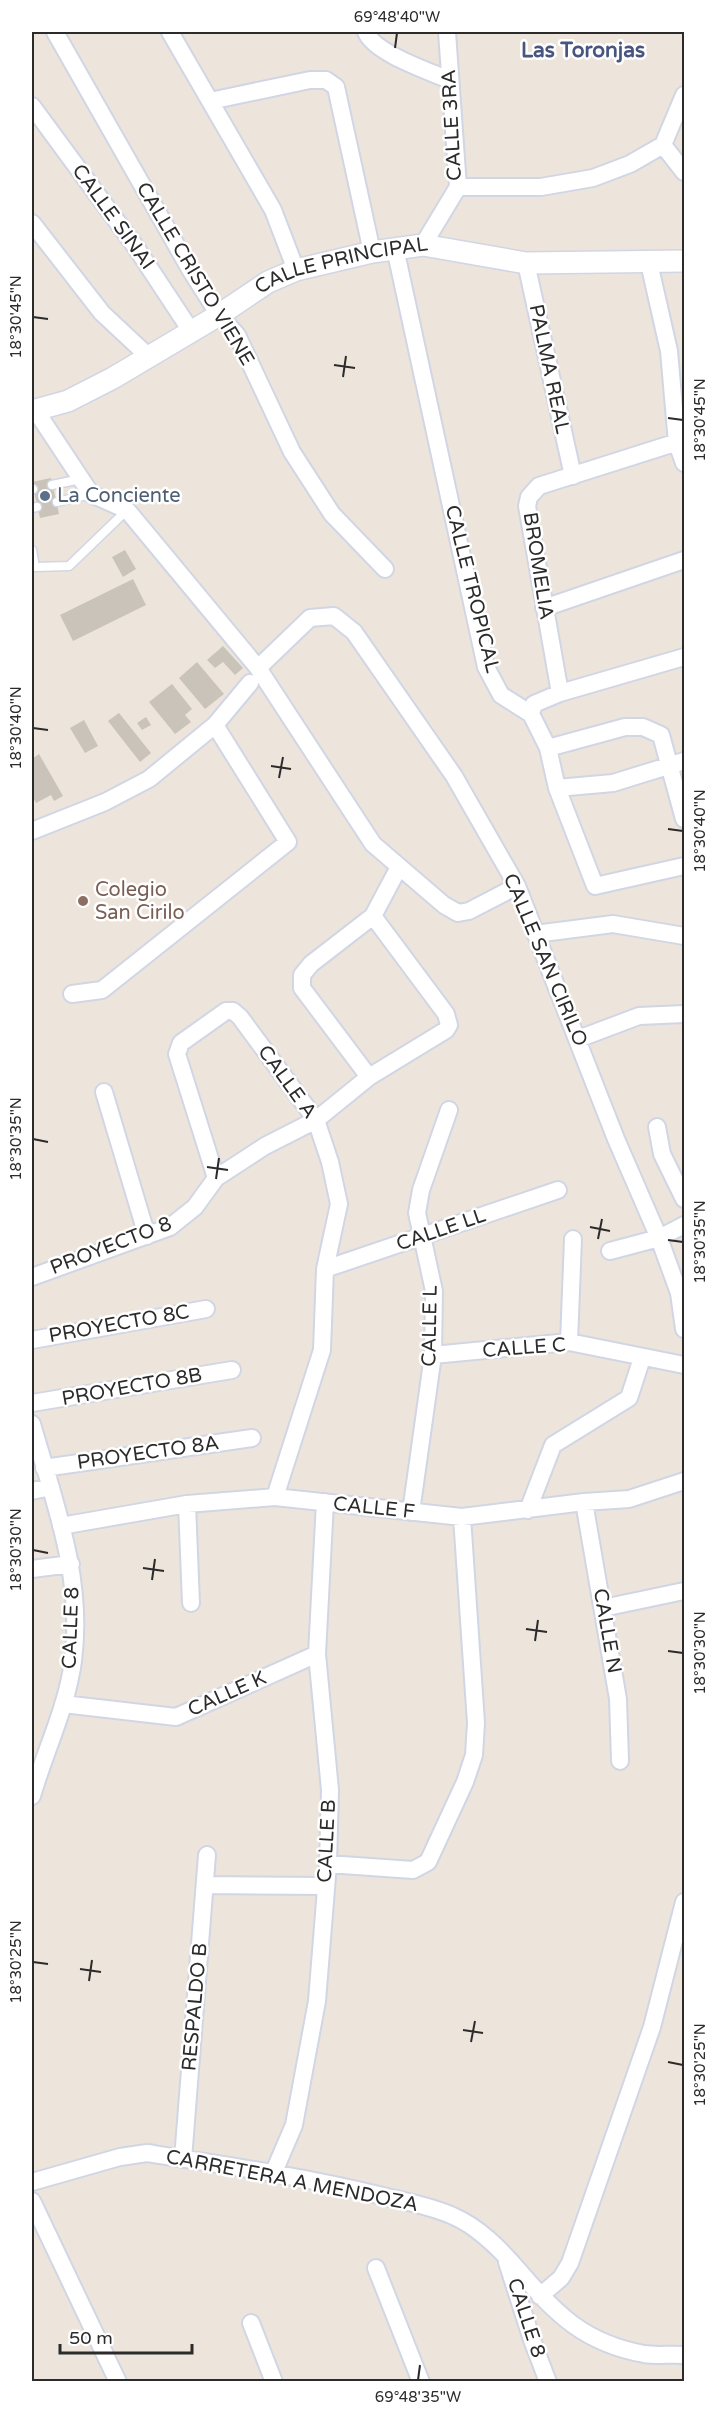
<svg xmlns="http://www.w3.org/2000/svg" width="716" height="2413" viewBox="0 0 716 2413" font-family="'Varela Round',sans-serif">
  <style>
    .building { fill: #c9c3ba }
    .lines { fill: none; stroke-linecap: round; stroke-linejoin: round }
    .service-casing { stroke: #d1d6e4; stroke-width: 11 }
    .minor-casing { stroke: #d1d6e4; stroke-width: 20 }
    .tertiary-casing { stroke: #d1d6e4; stroke-width: 24 }
    .service { stroke: #fff; stroke-width: 8 }
    .minor { stroke: #fff; stroke-width: 16 }
    .tertiary { stroke: #fff; stroke-width: 21 }
    .ticks { fill: none; stroke: #2b2b2b; stroke-width: 2 }
    .service-dot { fill: #5c6f8a; stroke: #fff; stroke-width: 2 }
    .education-dot { fill: #8d6e63; stroke: #fff; stroke-width: 2 }
    .labels { text-anchor: middle; dominant-baseline: central; stroke-width: 5; stroke-linejoin: round; paint-order: stroke }
    .street-label { font-size: 20px; fill: #2b2b2b; stroke: #fff }
    .service-label { font-size: 20px; fill: #4e5e75; stroke: #fff; text-anchor: start }
    .education-label { font-size: 20px; fill: #785e54; stroke: #fff; text-anchor: start }
    .neighbourhood-label { font-size: 21px; font-weight: bold; fill: #48557e; stroke: #fff }
    .neatline { fill: none; stroke: #2b2b2b; stroke-width: 2 }
    .ticks-label { font-size: 15px; text-anchor: middle; fill: #2b2b2b }
  </style>
  <rect width="100%" height="100%" fill="#ede5dc"/>
  <path class="building" d="M51,478L59,514L40,518L32,482Z
    M125,550L136,569L123,577L112,557Z
    M133,579L146,605L73,641L60,615Z
    M223,646L243,668L235,675L223,662L215,668L207,660Z
    M197,662L224,694L205,709L179,678Z
    M172,684L192,709L185,715L191,722L175,734L149,702Z
    M119,713L151,753L140,762L108,721Z
    M146,717L151,725L142,730L137,723Z
    M84,720L98,746L85,753L70,728Z
    M39,754L63,796L54,801L51,795L36,803L32,795V759Z"/>
  <g class="lines">
    <defs>
      <path id="service" d="M52,485L81,479
        M32,490L33,489
        M57,502L91,494
        M32,508L37,507
        M32,550L35,567L69,566L127,510"/>
      <path id="minor" d="M55,32L191,271L219,315L237,335L292,452L332,514L385,569
        M170,32L273,210L296,270
        M366,32C374,53 429,71 449,80
        M210,101L310,80H326L336,87L372,252
        M32,106L135,246L191,331
        M663,145L684,172
        M458,187H541L593,178L630,164L663,145L684,95
        M32,223L102,313L148,356
        M423,245L458,187L447,32
        M395,248L486,667L501,695L531,714L548,748L557,788L595,886L684,866
        M526,263L573,476
        M649,263L669,351L677,443L684,463
        M36,411L91,494L127,510L258,668L373,844L444,905L458,913L469,911L517,886
        M544,608L684,560
        M258,668L310,618L334,616L354,632L454,776L517,886L616,1139L659,1238L679,1293L684,1329
        M560,693L527,506L529,497L539,486L684,440
        M531,714L534,704L560,693L684,657
        M215,725L250,683
        M548,748L625,727H643L661,735L684,819
        M557,788L613,783L684,761
        M32,831L105,802L149,779L215,725L288,842L102,990L72,994
        M535,934L613,924L684,936
        M578,1039L639,1016L684,1014
        M369,1077L302,988V975L311,964L373,916L399,867
        M104,1092L147,1236
        M657,1127L662,1154L684,1199
        M216,1178L177,1054L181,1043L226,1011H233L240,1017L316,1120L330,1162L339,1204L325,1269L322,1350L275,1497
        M610,1251L659,1238L684,1225
        M325,1269L558,1190
        M32,1277L170,1227L195,1207L216,1178L265,1146L316,1120L369,1077L446,1030L449,1025L446,1014L373,916
        M32,1340L206,1309
        M569,1342L573,1239
        M433,1355L569,1342L684,1365
        M32,1403L232,1370
        M32,1424C54,1501 84,1578 73,1661C67,1707 45,1751 32,1796
        M44,1468L252,1438
        M32,1491L51,1487
        M584,1502L618,1699L620,1761
        M187,1504L191,1603
        M528,1510L553,1445L629,1398L642,1358
        M411,1512L433,1355L434,1291L417,1213L421,1190L449,1110
        M61,1526L187,1504L275,1497L462,1517L584,1502L629,1499L684,1481
        M32,1569L71,1564
        M603,1608L684,1591
        M63,1704L176,1717L317,1654
        M328,1864L413,1870L428,1862L465,1782L474,1755L476,1723L462,1517
        M205,1885L325,1886
        M183,2159L207,1855
        M273,2174L294,2125L317,2001L328,1864L330,1790L317,1654L325,1502
        M32,2182L120,2157L147,2153C225,2165 306,2177 383,2196C407,2202 431,2206 453,2216C479,2227 501,2250 519,2271C556,2314 584,2343 644,2354C657,2356 671,2354 684,2355
        M32,2201L118,2382
        M507,2262L532,2340L548,2382
        M376,2268L421,2382
        M540,2296L561,2278L570,2263L652,2027L684,1902
        M251,2323L274,2382"/>
      <g id="tertiary">
        <path id="s1" d="M32,411L68,401L113,378L219,315L268,282L296,270L372,252L423,245L526,263L684,261"/>
      </g>
    </defs>
    <use href="#service" class="service-casing"/>
    <use href="#minor" class="minor-casing"/>
    <use href="#tertiary" class="tertiary-casing"/>
    <use href="#service" class="service"/>
    <use href="#minor" class="minor"/>
    <use href="#tertiary" class="tertiary"/>
  </g>
  <path class="ticks" d="M395,48L397,33M33,317L48,319M334,365L355,368M343,377L346,356M668,418L683,420M33,728L48,730M271,766L291,769M279,778L283,757M668,829L683,831M33,1139L48,1142M207,1167L228,1170M216,1179L219,1158M590,1227L610,1231M598,1239L602,1219M668,1240L683,1242M33,1550L48,1553M143,1568L164,1571M152,1580L155,1559M526,1629L547,1632M535,1641L538,1620M668,1651L683,1653M33,1962L48,1964M80,1969L101,1972M89,1981L92,1960M463,2030L483,2033M471,2042L475,2021M668,2062L683,2065M418,2380L420,2365"/>
  <circle class="service-dot" cx="45" cy="496" r="6"/>
  <circle class="education-dot" cx="83" cy="901" r="6"/>
  <g class="labels">
    <g class="street-label">
      <text transform="translate(452 125) rotate(-93)">CALLE 3RA</text>
      <text transform="translate(113 217) rotate(54)">CALLE SINAI</text>
      <text stroke="none"><textPath href="#s1" startOffset="346">CALLE PRINCIPAL</textPath></text>
      <text transform="translate(195 274) rotate(59)">CALLE CRISTO VIENE</text>
      <text transform="translate(549 369) rotate(78)">PALMA REAL</text>
      <text transform="translate(538 566) rotate(81)">BROMELIA</text>
      <text transform="translate(472 589) rotate(76)">CALLE TROPICAL</text>
      <text transform="translate(545 960) rotate(67)">CALLE SAN CIRILO</text>
      <text transform="translate(287 1082) rotate(54)">CALLE A</text>
      <text transform="translate(441 1230) rotate(-19)">CALLE LL</text>
      <text transform="translate(111 1246) rotate(-21)">PROYECTO 8</text>
      <text transform="translate(119 1324) rotate(-10)">PROYECTO 8C</text>
      <text transform="translate(430 1326) rotate(-89)">CALLE L</text>
      <text transform="translate(524 1348) rotate(-4)">CALLE C</text>
      <text transform="translate(132 1387) rotate(-10)">PROYECTO 8B</text>
      <text transform="translate(148 1453) rotate(-8)">PROYECTO 8A</text>
      <text transform="translate(374 1508) rotate(6)">CALLE F</text>
      <text transform="translate(71 1628) rotate(-88)">CALLE 8</text>
      <text transform="translate(607 1631) rotate(80)">CALLE N</text>
      <text transform="translate(227 1694) rotate(-24)">CALLE K</text>
      <text transform="translate(327 1841) rotate(-87)">CALLE B</text>
      <text transform="translate(195 2007) rotate(-85)">RESPALDO B</text>
      <text transform="translate(292 2181) rotate(11)">CARRETERA A MENDOZA</text>
      <text transform="translate(526 2318) rotate(72)">CALLE 8</text>
    </g>
    <g class="service-label">
      <text x="57" y="496">La Conciente</text>
    </g>
    <g class="education-label">
      <text x="95" y="890">Colegio<tspan x="95" dy="23">San Cirilo</tspan></text>
    </g>
    <g class="neighbourhood-label">
      <text x="583" y="50">Las Toronjas</text>
    </g>
  </g>
  <rect width="716" height="2413" fill="none" stroke="#ffffff" stroke-width="66"/>
  <path d="M60 2344v9h132v-9" fill="none" stroke="#2b2b2b" stroke-width="3"/>
  <text x="69" y="2344" font-size="18" fill="#2b2b2b" stroke="#ffffff" stroke-width="4.5" paint-order="stroke">50 m</text>
  <rect x="33" y="33" width="650" height="2347" class="neatline"/>
  <g class="ticks-label">
    <text x="397" y="22">69°48'40"W</text>
    <text transform="translate(16 317) rotate(-90)" y="5">18°30'45"N</text>
    <text transform="translate(700 420) rotate(-90)" y="5">18°30'45"N</text>
    <text transform="translate(16 728) rotate(-90)" y="5">18°30'40"N</text>
    <text transform="translate(700 831) rotate(-90)" y="5">18°30'40"N</text>
    <text transform="translate(16 1139) rotate(-90)" y="5">18°30'35"N</text>
    <text transform="translate(700 1242) rotate(-90)" y="5">18°30'35"N</text>
    <text transform="translate(16 1550) rotate(-90)" y="5">18°30'30"N</text>
    <text transform="translate(700 1653) rotate(-90)" y="5">18°30'30"N</text>
    <text transform="translate(16 1962) rotate(-90)" y="5">18°30'25"N</text>
    <text transform="translate(700 2065) rotate(-90)" y="5">18°30'25"N</text>
    <text x="418" y="2402">69°48'35"W</text>
  </g>
</svg>
